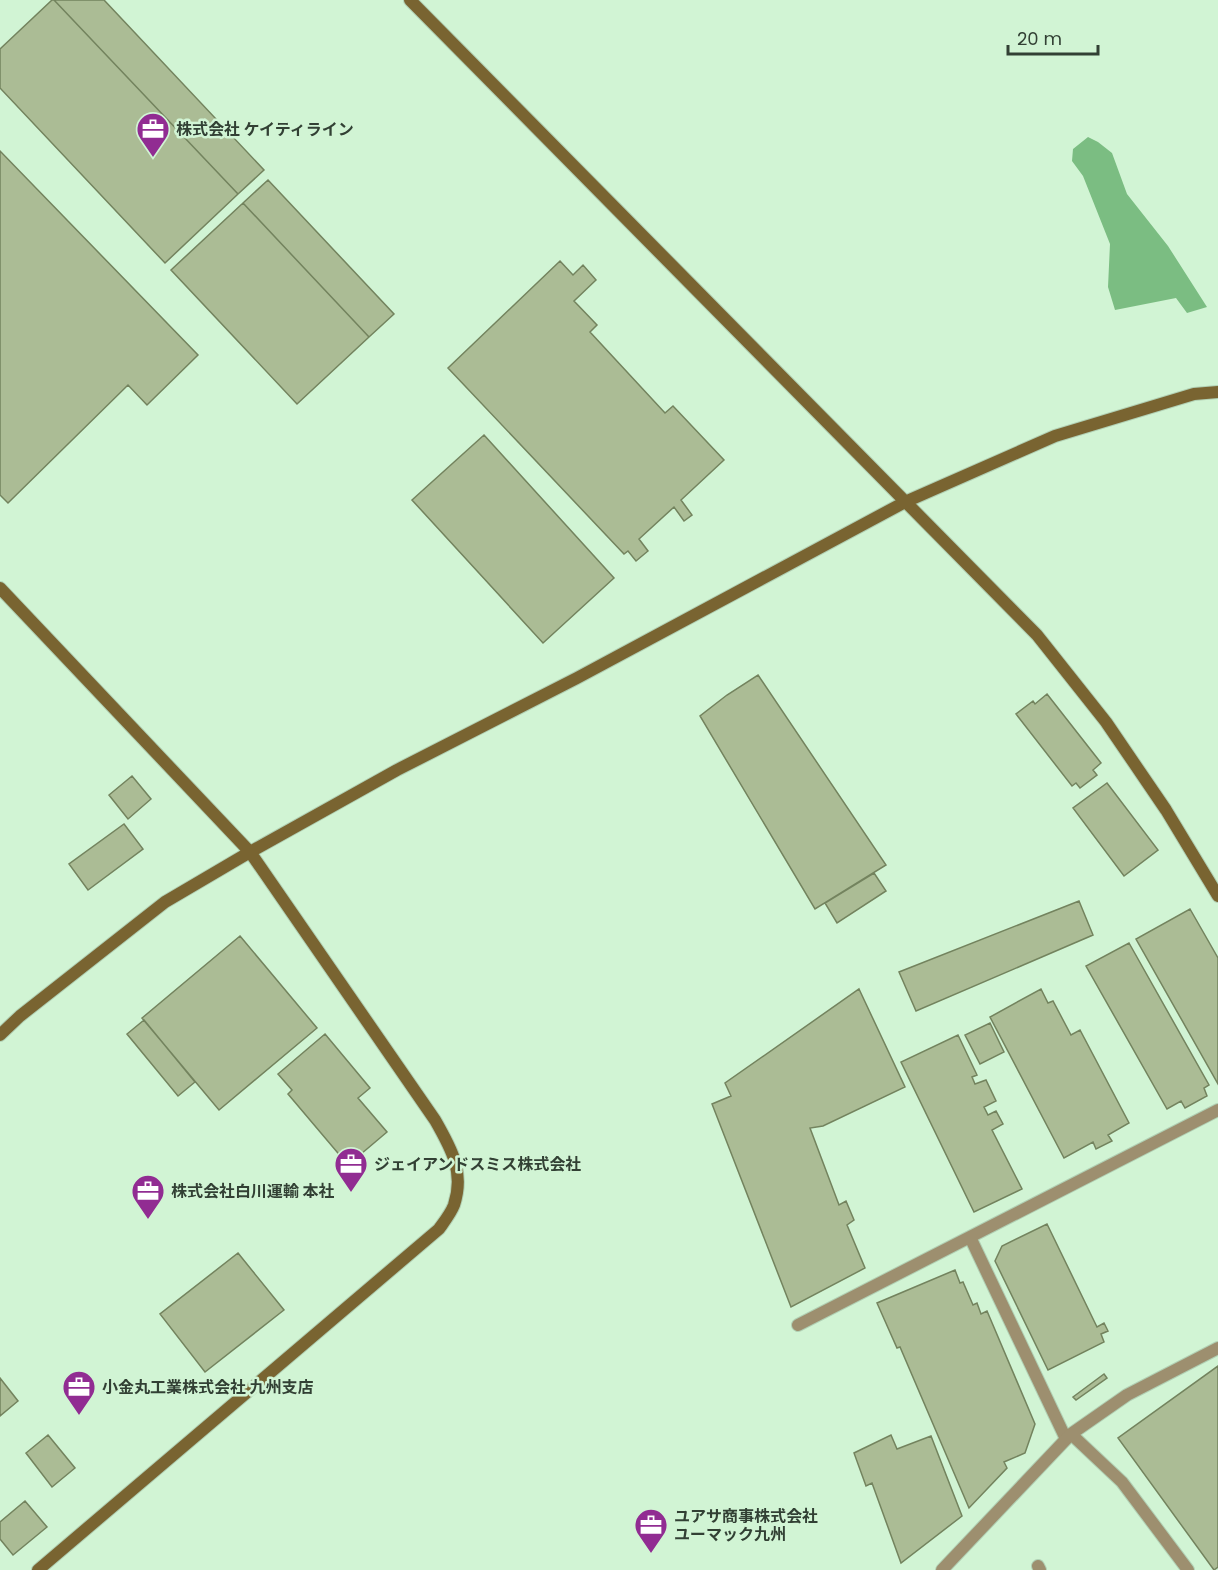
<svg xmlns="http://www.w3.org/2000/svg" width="1218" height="1570" viewBox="0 0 1218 1570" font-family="Poppins,'Noto Sans JP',sans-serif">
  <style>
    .water { fill: #7bbd82 }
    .building { fill: #abbc95; stroke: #73835e; stroke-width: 1.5 }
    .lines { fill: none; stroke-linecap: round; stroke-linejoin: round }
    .lane-casing { stroke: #b1d0b4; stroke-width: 14 }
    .street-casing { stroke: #b1d0b4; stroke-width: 14 }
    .secondary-casing { stroke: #b1d0b4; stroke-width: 14 }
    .lane { stroke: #9d8f6f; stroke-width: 12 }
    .street { stroke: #9d8f6f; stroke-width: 12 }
    .secondary { stroke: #796431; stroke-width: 12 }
    .labels { text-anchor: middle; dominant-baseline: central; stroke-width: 5; stroke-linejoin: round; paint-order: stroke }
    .poi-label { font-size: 16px; font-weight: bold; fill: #324034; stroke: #d1f4d4; text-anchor: start }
  </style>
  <rect width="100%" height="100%" fill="#d1f4d4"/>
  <path class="water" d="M1088,137L1098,142L1112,153L1127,194L1168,246L1207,307L1187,313L1176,298L1115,310L1108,287L1110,244L1083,176L1072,161L1073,149Z"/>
  <path class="building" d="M52,0H54L238,194L165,263L0,88V49Z
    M54,0H104L264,170L238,194Z
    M0,151L198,355L147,405L128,385L8,503L0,495Z
    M268,180L394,314L369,337L243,203Z
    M243,203L369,337L297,404L171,270Z
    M560,261L573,275L583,265L596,280L574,301L597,325L590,332L665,413L673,406L724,460L681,500L692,515L684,521L674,507L639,539L648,551L636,561L628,551L624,554L448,368Z
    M484,435L614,578L543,643L412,500Z
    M758,675L886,865L815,909L700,716L727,695Z
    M1047,694L1101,763L1093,770L1097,775L1080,788L1076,783L1072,786L1016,714L1033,701L1035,704Z
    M132,776L151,799L128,819L109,795Z
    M1107,783L1158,850L1124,876L1073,808Z
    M124,824L143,849L88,890L69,864Z
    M874,873L886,891L837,923L825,903Z
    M1079,901L1093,935L916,1011L899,972Z
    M1190,909L1218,958V1084L1136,939Z
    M240,936L317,1028L219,1110L142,1018Z
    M1129,943L1209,1085L1204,1088L1207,1096L1185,1108L1181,1101L1167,1109L1086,966Z
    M859,989L905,1087L823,1126L810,1128L839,1205L846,1201L854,1220L847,1225L865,1268L791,1307L712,1104L731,1096L725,1083Z
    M1041,989L1048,1003L1053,1001L1071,1035L1080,1030L1129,1123L1108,1135L1112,1141L1096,1149L1093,1142L1064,1158L990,1017Z
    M144,1020L195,1082L178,1096L127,1034Z
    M990,1023L1004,1052L980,1064L965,1035Z
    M325,1034L370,1088L358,1098L387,1132L348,1165L288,1094L292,1090L278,1074Z
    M958,1035L977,1075L972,1077L975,1084L986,1080L996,1101L984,1107L988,1115L996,1111L1003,1124L992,1130L1022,1189L974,1212L901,1062Z
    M1047,1224L1097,1327L1104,1323L1108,1331L1101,1334L1104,1342L1048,1370L995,1261L1002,1246Z
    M238,1253L284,1310L205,1372L160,1314Z
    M955,1270L960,1283L963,1282L973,1305L977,1303L981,1314L987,1311L1035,1424L1025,1453L1004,1462L1007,1468L969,1508L900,1347L897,1348L877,1303Z
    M1218,1366V1567L1214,1570L1118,1438Z
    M1104,1374L1107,1378L1076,1400L1073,1397Z
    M0,1378L18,1401L0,1416Z
    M48,1435L75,1468L52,1487L26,1453Z
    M891,1435L897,1449L931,1436L962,1516L901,1563L872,1483L866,1486L854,1453Z
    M25,1501L47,1527L13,1555L0,1539V1522Z"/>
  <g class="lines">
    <defs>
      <path id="lane" d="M970,1237L1066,1439
        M798,1325L1218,1110"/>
      <path id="street" d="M1071,1434L1122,1482L1188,1570
        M1038,1566L1040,1570
        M942,1570L1071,1434L1127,1395L1218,1348"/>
      <path id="secondary" d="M410,0L1037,635L1106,722L1166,810L1218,896
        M0,588L250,852L435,1120C451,1148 465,1172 454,1205C451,1213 444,1222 439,1229L38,1570
        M0,1035L20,1016L165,902L250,852L397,770L577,678L905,502L1055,436L1194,394L1218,392"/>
    </defs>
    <use href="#lane" class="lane-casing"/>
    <use href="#street" class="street-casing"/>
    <use href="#secondary" class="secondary-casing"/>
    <use href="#lane" class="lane"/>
    <use href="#street" class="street"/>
    <use href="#secondary" class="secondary"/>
  </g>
  <defs>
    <symbol id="office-pin" viewBox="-11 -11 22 30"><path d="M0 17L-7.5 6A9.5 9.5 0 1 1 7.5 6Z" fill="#912c92" stroke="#d1f4d4"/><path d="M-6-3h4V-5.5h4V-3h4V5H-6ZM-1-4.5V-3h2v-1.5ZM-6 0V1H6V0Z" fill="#fff"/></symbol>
  </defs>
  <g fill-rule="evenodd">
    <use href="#office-pin" x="134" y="110" width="38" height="52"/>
    <use href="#office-pin" x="332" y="1145" width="38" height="52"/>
    <use href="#office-pin" x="129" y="1172" width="38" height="52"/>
    <use href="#office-pin" x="60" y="1368" width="38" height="52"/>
    <use href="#office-pin" x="632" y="1506" width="38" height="52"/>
  </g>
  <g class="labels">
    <g class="poi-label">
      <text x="176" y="129">株式会社 ケイティライン</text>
      <text x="374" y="1164">ジェイアンドスミス株式会社</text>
      <text x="171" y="1191">株式会社白川運輸 本社</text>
      <text x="102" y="1387">小金丸工業株式会社 九州支店</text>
      <text x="674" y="1516">ユアサ商事株式会社<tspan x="674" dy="18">ユーマック九州</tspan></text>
    </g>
  </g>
  <path d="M1008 45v9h90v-9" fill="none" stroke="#324034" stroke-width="3"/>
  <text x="1017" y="45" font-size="18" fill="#324034" stroke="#d1f4d4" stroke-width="4.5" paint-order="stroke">20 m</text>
</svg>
